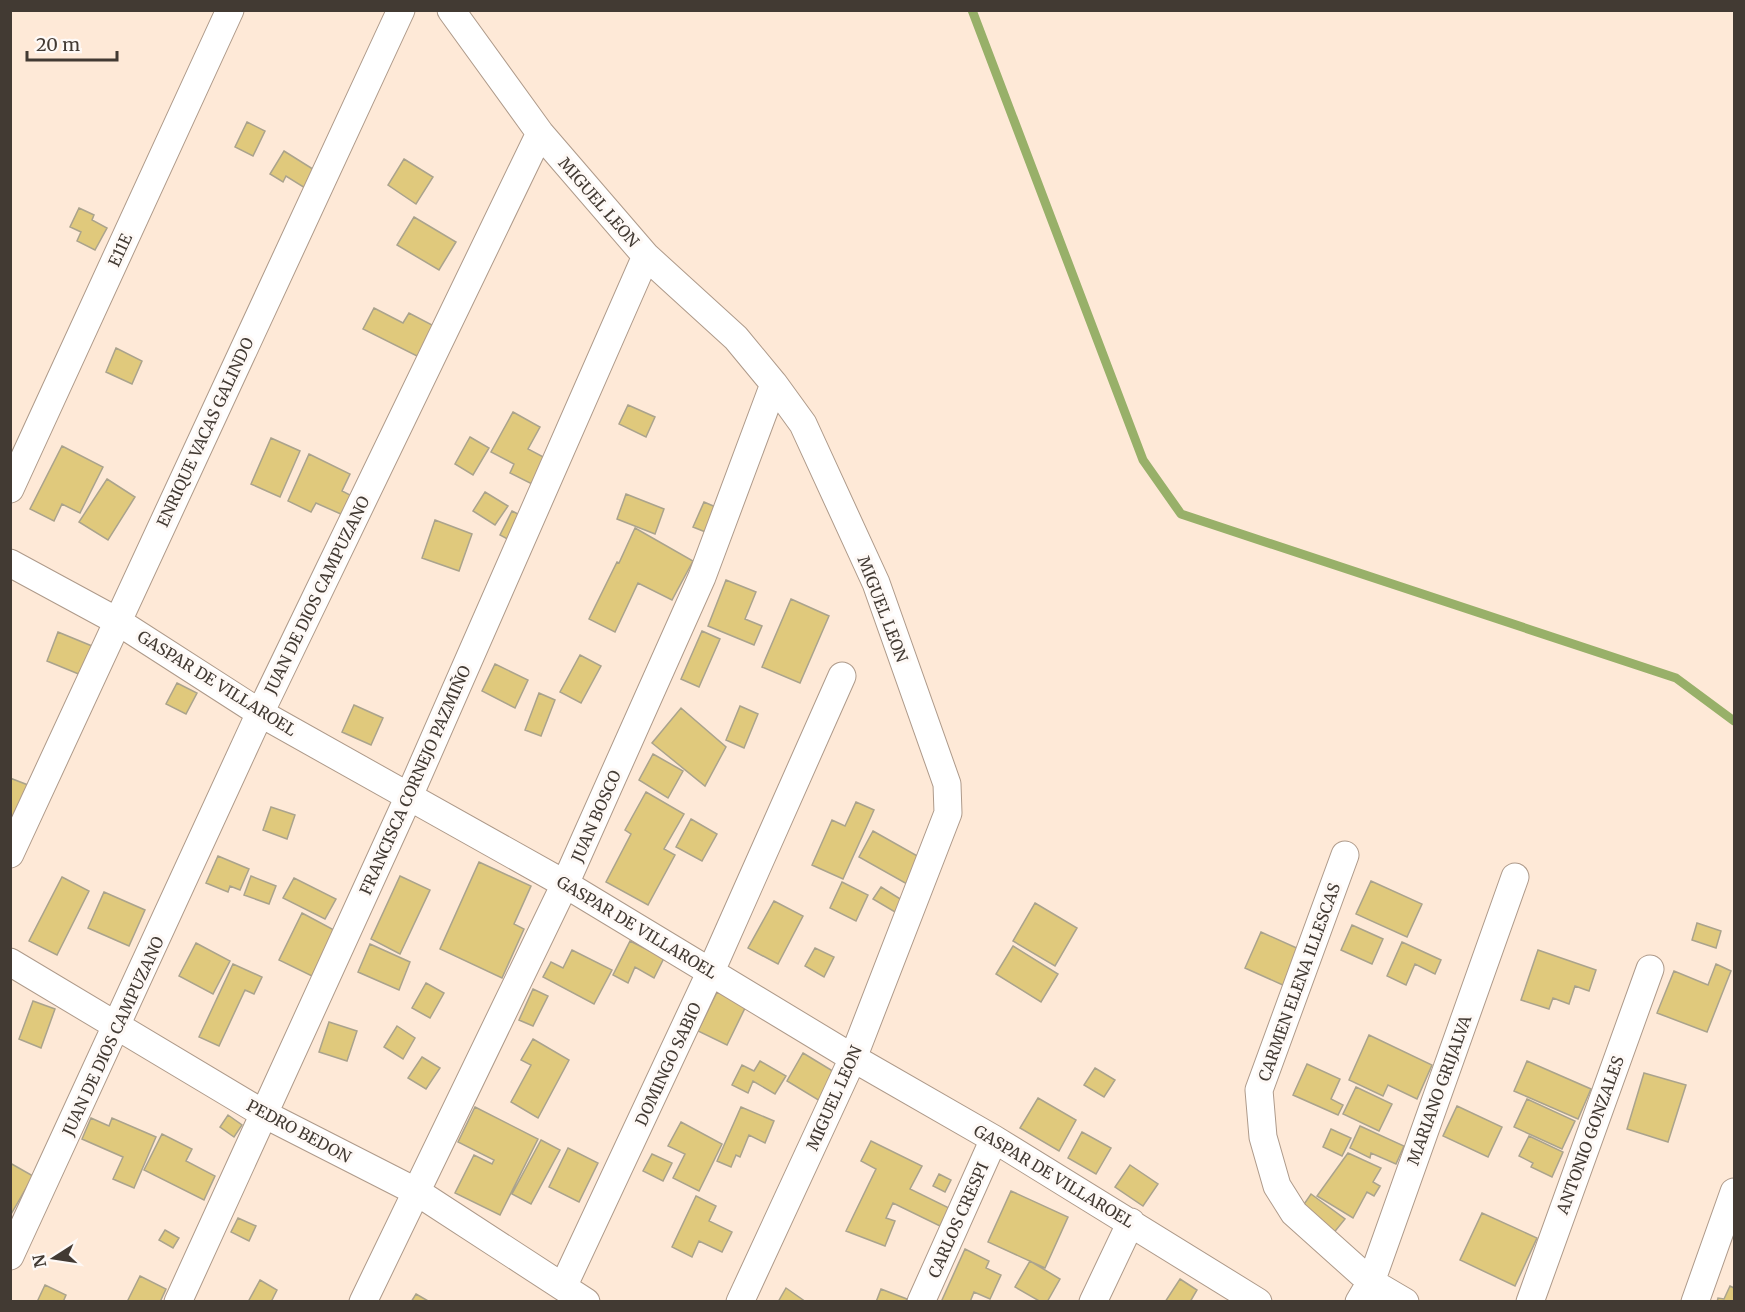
<svg xmlns="http://www.w3.org/2000/svg" width="1745" height="1312" viewBox="0 0 1745 1312" font-family="Merriweather,serif">
  <style>
    .lines { fill: none; stroke-linecap: round; stroke-linejoin: round }
    .stream { stroke: #98b069; stroke-width: 9 }
    .building { fill: #e0c97c; stroke: #aaa38c; stroke-width: 1.5 }
    .minor-casing { stroke: #ae9a8a; stroke-width: 29 }
    .minor { stroke: #fff; stroke-width: 27 }
    .labels { text-anchor: middle; dominant-baseline: central; stroke-width: 6; stroke-linejoin: round; paint-order: stroke }
    .street-label { font-size: 16px; fill: #423a33; stroke: #fef9f6 }
  </style>
  <rect width="100%" height="100%" fill="#fee9d7"/>
  <g class="lines">
    <path class="stream" d="M972,10L1143,460L1181,514L1676,678L1734,721"/>
  </g>
  <path class="building" d="M247,122L265,131L253,156L235,147Z
    M284,151L316,171L305,188L286,176L283,182L270,174Z
    M404,159L433,177L416,204L388,185Z
    M79,208L94,215L92,220L107,228L95,250L77,241L81,232L70,227Z
    M414,217L456,242L439,270L397,245Z
    M374,308L403,323L409,313L434,326L419,357L363,329Z
    M116,348L142,361L132,384L106,372Z
    M628,405L655,417L646,437L619,424Z
    M513,412L540,427L528,449L551,461L538,487L510,473L514,464L491,452Z
    M470,437L489,448L473,475L455,464Z
    M271,438L300,451L280,497L251,484Z
    M62,446L103,467L80,513L62,504L54,521L30,509Z
    M309,454L350,474L342,491L352,496L343,515L316,503L311,512L288,501Z
    M107,479L135,497L108,540L79,522Z
    M485,492L508,506L495,525L473,511Z
    M626,494L664,509L655,534L617,519Z
    M704,502L718,508L708,533L693,527Z
    M512,511L526,518L515,543L500,535Z
    M435,520L472,534L459,571L422,558Z
    M635,528L693,561L672,600L638,583L615,632L589,619L617,562L619,563Z
    M726,580L756,592L745,619L762,626L754,645L708,626Z
    M791,599L829,616L800,683L762,667Z
    M702,631L720,639L699,687L681,679Z
    M58,632L92,646L81,675L47,661Z
    M580,655L601,666L581,703L560,692Z
    M495,664L528,680L515,708L482,691Z
    M177,683L197,693L186,714L166,704Z
    M539,693L555,700L541,736L525,730Z
    M354,705L383,718L371,745L342,732Z
    M740,706L758,714L744,748L726,740Z
    M681,708L726,747L705,786L652,743Z
    M653,754L683,771L668,798L639,780Z
    M10,778L28,785L10,825Z
    M646,792L684,814L664,849L675,855L648,905L606,882L631,834L625,830Z
    M856,802L874,810L843,879L812,865L832,820L845,826Z
    M271,807L295,815L287,839L263,830Z
    M691,819L717,834L702,861L676,847Z
    M873,831L921,858L907,884L859,857Z
    M218,856L249,869L240,890L230,886L228,892L206,883Z
    M479,862L531,886L514,924L524,929L502,978L440,949Z
    M251,876L276,886L269,904L244,895Z
    M400,876L430,890L400,954L371,939Z
    M62,877L89,891L57,955L29,941Z
    M294,878L336,899L325,919L283,898Z
    M1371,881L1422,904L1407,937L1356,914Z
    M842,882L868,895L856,921L830,908Z
    M881,887L902,900L895,912L873,899Z
    M104,892L145,910L129,946L88,928Z
    M774,901L803,916L778,964L748,948Z
    M1035,903L1077,928L1055,966L1013,941Z
    M302,913L334,930L312,976L279,960Z
    M1697,923L1721,931L1716,948L1692,940Z
    M1352,925L1383,939L1372,964L1341,950Z
    M1261,932L1301,950L1285,986L1245,968Z
    M630,941L664,958L654,978L635,967L628,983L613,975Z
    M1402,942L1441,960L1435,974L1415,964L1406,985L1387,976Z
    M196,943L230,961L213,994L179,976Z
    M370,944L410,962L399,990L358,972Z
    M1013,946L1058,974L1041,1002L996,974Z
    M815,948L834,957L824,977L805,966Z
    M572,950L612,970L594,1004L543,977L551,962L563,968Z
    M1538,950L1596,970L1589,991L1575,986L1569,1004L1553,998L1549,1009L1521,1000Z
    M233,964L262,977L254,994L245,990L219,1046L199,1037Z
    M1716,964L1731,971L1707,1032L1657,1013L1674,971L1708,985Z
    M426,983L444,993L430,1018L412,1008Z
    M533,989L548,996L533,1026L519,1020Z
    M717,992L746,1006L727,1045L698,1031Z
    M33,1001L55,1009L41,1048L19,1039Z
    M329,1022L357,1031L347,1061L319,1052Z
    M397,1026L415,1038L403,1059L384,1047Z
    M1369,1035L1432,1065L1417,1099L1388,1085L1383,1096L1349,1080Z
    M533,1039L569,1060L538,1118L511,1102L531,1065L521,1060Z
    M803,1053L836,1073L820,1101L787,1081Z
    M422,1057L440,1068L426,1089L408,1078Z
    M760,1061L786,1076L775,1094L753,1081L748,1093L732,1085L742,1065L754,1071Z
    M1527,1061L1591,1089L1578,1119L1514,1091Z
    M1307,1064L1340,1079L1331,1099L1343,1105L1338,1115L1293,1095Z
    M1095,1068L1115,1080L1104,1097L1084,1085Z
    M1644,1073L1686,1085L1668,1142L1627,1129Z
    M1356,1087L1392,1104L1379,1131L1343,1114Z
    M1038,1098L1076,1120L1059,1151L1020,1128Z
    M1527,1099L1575,1121L1562,1149L1514,1127Z
    M1457,1106L1502,1127L1488,1157L1443,1136Z
    M475,1107L538,1139L500,1215L455,1193L474,1155L492,1164L494,1160L458,1142Z
    M741,1107L774,1121L765,1143L749,1135L740,1157L736,1155L731,1167L717,1161Z
    M228,1115L242,1125L234,1137L220,1127Z
    M91,1118L109,1126L112,1118L156,1137L134,1188L113,1179L123,1157L82,1139Z
    M681,1122L722,1144L699,1191L673,1178L685,1154L668,1146Z
    M1360,1126L1404,1146L1396,1164L1371,1153L1370,1158L1350,1148Z
    M1331,1129L1351,1138L1342,1156L1323,1147Z
    M1082,1132L1111,1148L1096,1174L1068,1158Z
    M162,1134L192,1149L186,1161L215,1176L204,1200L144,1170Z
    M1529,1136L1563,1152L1552,1177L1531,1167L1533,1163L1519,1156Z
    M541,1140L560,1150L531,1204L512,1194Z
    M871,1141L922,1166L910,1189L949,1208L940,1226L893,1203L886,1218L895,1221L885,1246L846,1231L876,1169L861,1161Z
    M568,1148L598,1163L579,1202L549,1187Z
    M1348,1153L1381,1168L1373,1182L1380,1186L1374,1196L1367,1192L1353,1218L1317,1196Z
    M652,1154L672,1163L663,1181L643,1171Z
    M10,1163L33,1176L10,1216Z
    M1130,1165L1158,1184L1143,1206L1115,1187Z
    M939,1174L951,1180L945,1192L933,1186Z
    M1011,1191L1068,1217L1045,1268L988,1242Z
    M1311,1194L1345,1219L1332,1235L1300,1210Z
    M696,1196L716,1206L709,1221L732,1232L722,1252L699,1241L692,1257L672,1247Z
    M1482,1213L1537,1238L1515,1286L1460,1260Z
    M238,1218L256,1226L249,1241L231,1232Z
    M165,1230L179,1238L173,1248L159,1240Z
    M965,1249L989,1261L986,1268L1001,1275L990,1299L974,1292L970,1302H945L942,1300Z
    M1030,1261L1060,1279L1047,1302H1041L1015,1287Z
    M140,1276L166,1289L160,1302H127Z
    M1180,1279L1197,1290L1190,1302H1165Z
    M260,1280L277,1290L271,1302H248Z
    M45,1285L66,1295L63,1302H37Z
    M1730,1286L1734,1288V1302H1717L1718,1298L1724,1299Z
    M786,1288L806,1302H778Z
    M881,1289L907,1299L906,1302H876Z
    M416,1294L430,1302H411Z"/>
  <g class="lines">
    <defs>
      <path id="minor" d="M451,10L540,133L646,256L736,338L774,384L803,424L876,583L947,784L948,813L853,1058L740,1302
        M10,489L230,10
        M10,563L117,621L260,713L565,884L853,1058L994,1139L1258,1302
        M10,854L401,10
        M1345,855L1259,1090L1263,1137L1277,1186L1294,1213L1371,1282L1405,1302
        M10,962L264,1114L417,1192L586,1302
        M10,1256L260,713L540,133
        M563,1287L711,971L842,676
        M178,1302L409,796L646,256
        M363,1302L565,884L702,577L774,384
        M921,1302L994,1139
        M1093,1302L1131,1222
        M1359,1302L1371,1282L1515,877
        M1530,1302L1650,969
        M1695,1302L1734,1192"/>
    </defs>
    <use href="#minor" class="minor-casing"/>
    <use href="#minor" class="minor"/>
  </g>
  <g class="labels">
    <g class="street-label">
      <text transform="translate(599 202) rotate(49)">MIGUEL LEON</text>
      <text transform="translate(120 250) rotate(-65)">E11E</text>
      <text transform="translate(205 432) rotate(-65)">ENRIQUE VACAS GALINDO</text>
      <text transform="translate(317 595) rotate(-64)">JUAN DE DIOS CAMPUZANO</text>
      <text transform="translate(883 609) rotate(69)">MIGUEL LEON</text>
      <text transform="translate(217 683) rotate(32)">GASPAR DE VILLAROEL</text>
      <text transform="translate(415 780) rotate(-66)">FRANCISCA CORNEJO PAZMIÑO</text>
      <text transform="translate(596 816) rotate(-66)">JUAN BOSCO</text>
      <text transform="translate(637 927) rotate(31)">GASPAR DE VILLAROEL</text>
      <text transform="translate(1299 982) rotate(-70)">CARMEN ELENA ILLESCAS</text>
      <text transform="translate(113 1036) rotate(-65)">JUAN DE DIOS CAMPUZANO</text>
      <text transform="translate(668 1064) rotate(-65)">DOMINGO SABIO</text>
      <text transform="translate(1439 1090) rotate(-70)">MARIANO GRIJALVA</text>
      <text transform="translate(834 1098) rotate(-66)">MIGUEL LEON</text>
      <text transform="translate(299 1131) rotate(28)">PEDRO BEDON</text>
      <text transform="translate(1590 1135) rotate(-70)">ANTONIO GONZALES</text>
      <text transform="translate(1054 1176) rotate(31)">GASPAR DE VILLAROEL</text>
      <text transform="translate(958 1220) rotate(-66)">CARLOS CRESPI</text>
    </g>
  </g>
  <rect width="1745" height="1312" fill="none" stroke="#423a33" stroke-width="24"/>
  <g transform="translate(54 1258) rotate(258)" stroke="#fef9f6" stroke-width="4.5" paint-order="stroke">
  <path d="M0-4.5L10 22L0 15L-10 22Z" fill="#423a33"/>
  <text y="-9" font-size="16" font-weight="bold" text-anchor="middle" fill="#423a33">N</text>
  </g>
  <path d="M27 51v9h90v-9" fill="none" stroke="#423a33" stroke-width="3"/>
  <text x="36" y="51" font-size="18" fill="#423a33" stroke="#fef9f6" stroke-width="4.5" paint-order="stroke">20 m</text>
</svg>
